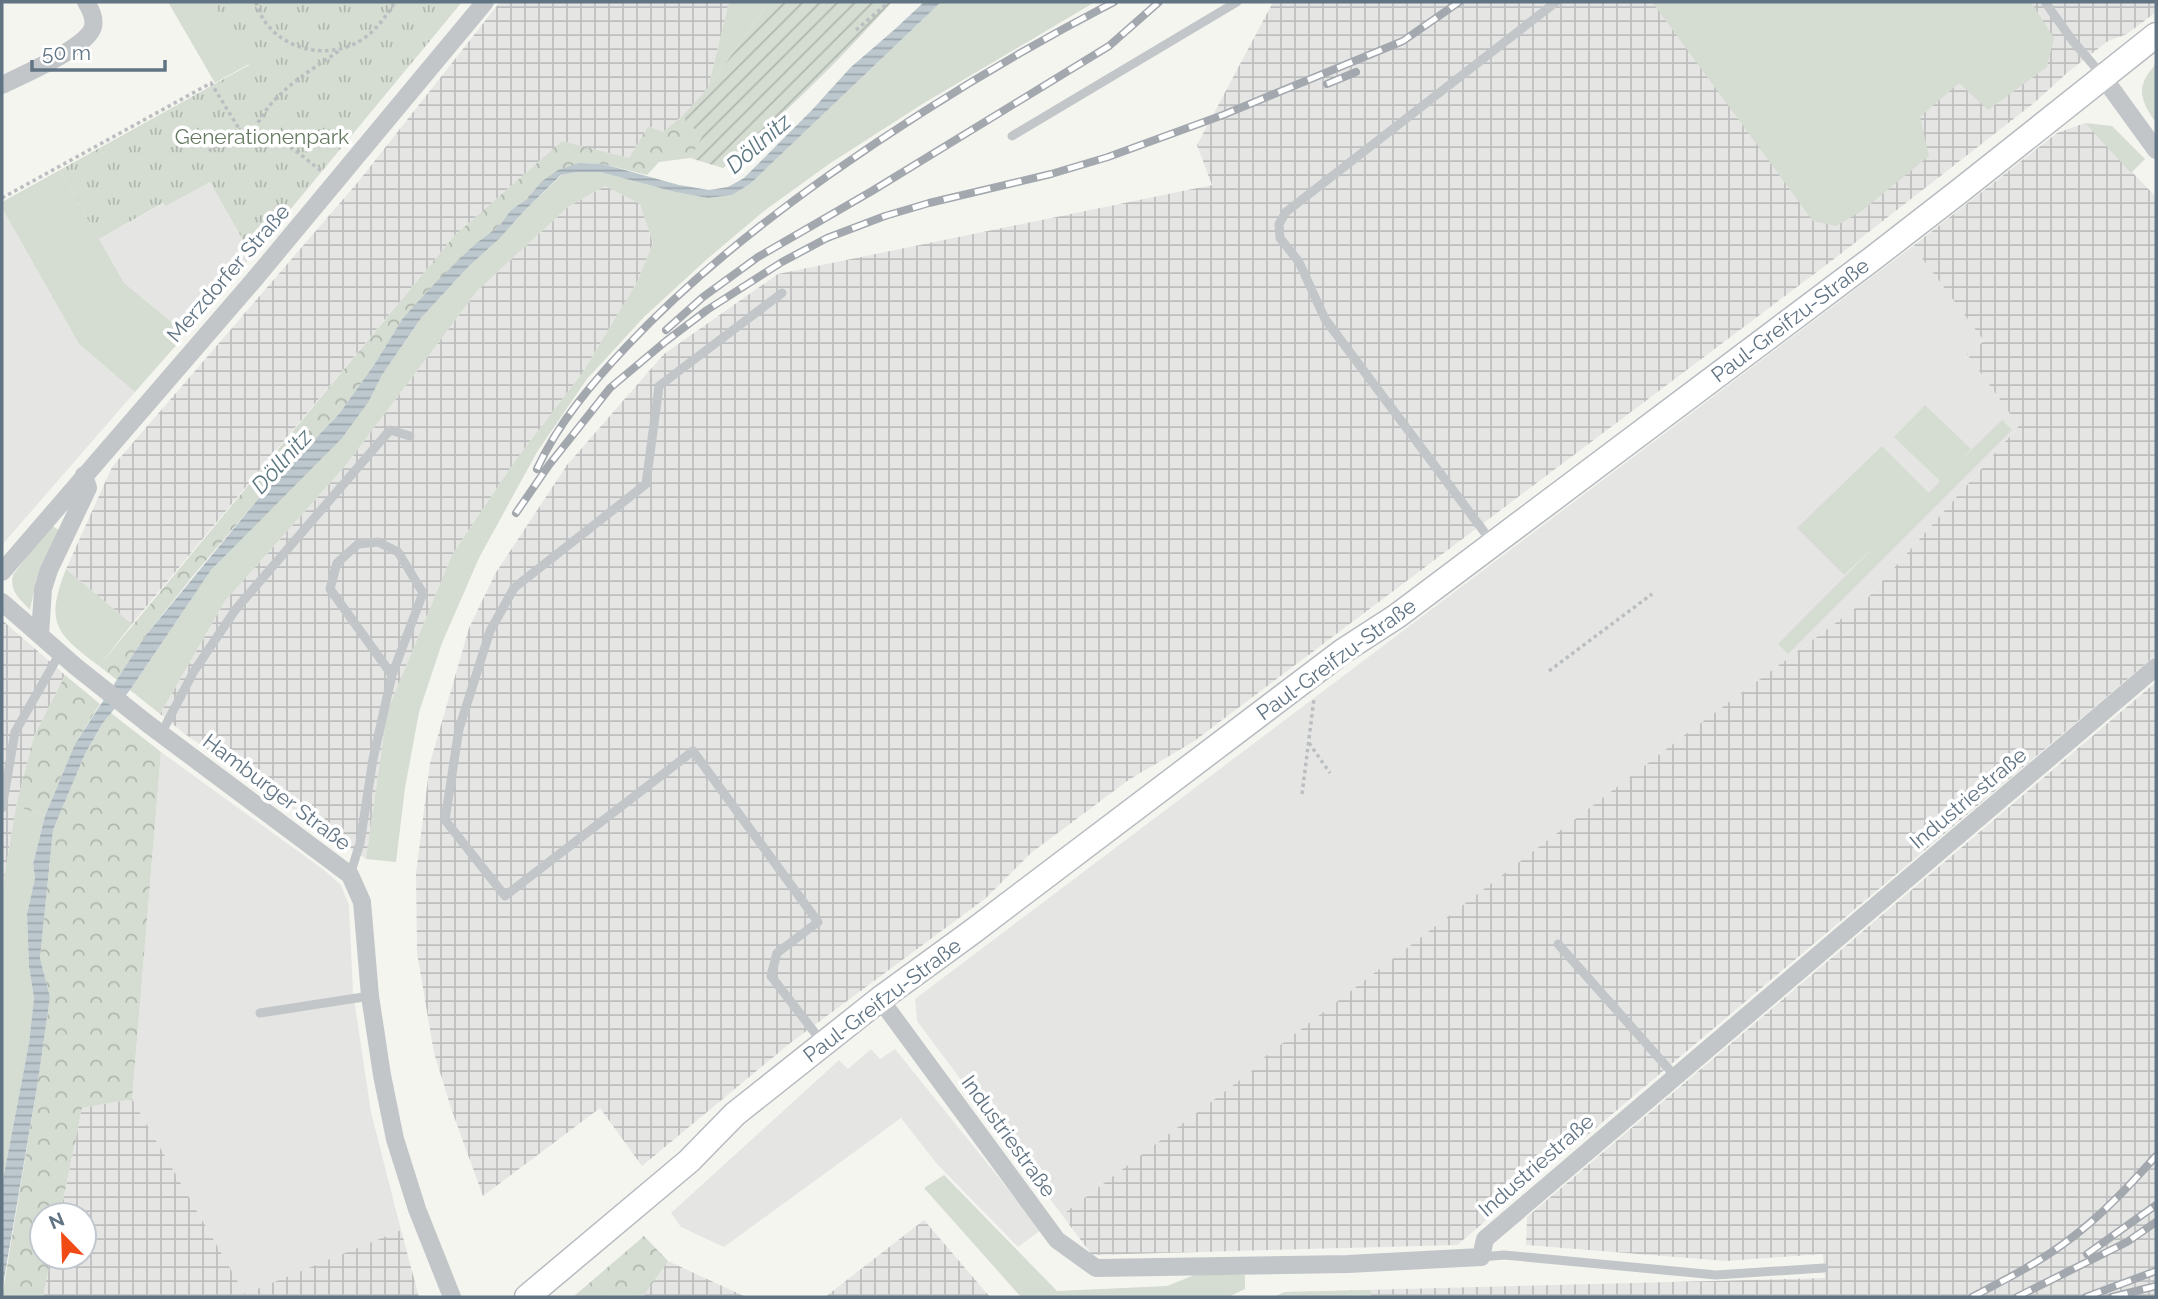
<svg xmlns="http://www.w3.org/2000/svg" width="2158" height="1299" viewBox="0 0 2158 1299" font-family="Raleway,sans-serif">
  <style>
    .built { fill: #e5e6e4 }
    .industrial { fill: url(#industrial-grid) }
    .grass { fill: #d5dcd1 }
    .forest { fill: url(#forest-crowns) }
    .park { fill: url(#park-tufts) }
    .garden { fill: url(#garden-furrows) }
    .water { fill: url(#water-rules) }
    .lines { fill: none; stroke-linecap: round; stroke-linejoin: round }
    .secondary-casing { stroke: #b6bbc0; stroke-width: 27 }
    .path { stroke: #bbbec0; stroke-width: 3.5; stroke-dasharray: 3.5 3.5; stroke-linecap: butt }
    .service { stroke: #c2c6c9; stroke-width: 9 }
    .minor { stroke: #c2c6c9; stroke-width: 18 }
    .secondary { stroke: #fff; stroke-width: 24 }
    .rail-casing { stroke: #a2a8ae; stroke-width: 8 }
    .rail { stroke: #fff; stroke-width: 5; stroke-dasharray: 16; stroke-linecap: butt }
    .labels { text-anchor: middle; dominant-baseline: central; stroke-width: 7; stroke-linejoin: round; paint-order: stroke }
    .park-label { font-size: 21px; fill: #667a61; stroke: #fff }
    .street-label { font-size: 21px; fill: #617484; stroke: #fff }
    .water-label { font-size: 23px; font-style: italic; fill: #5d7781; stroke: #fff }
  </style>
  <defs>
    <pattern id="industrial-grid" width="8" height="8" patternUnits="userSpaceOnUse" patternTransform="scale(1.75)"><rect width="8" height="8" fill="#e5e6e4"/><path d="M0 4h8M4 0v8" fill="none" stroke="#bdbfbe"/></pattern>
    <pattern id="forest-crowns" width="20" height="18" patternUnits="userSpaceOnUse" patternTransform="scale(1.75)"><rect width="20" height="18" fill="#d5dcd1"/><path d="M2 6a3 3 0 1 1 6 0M12 15a3 3 0 1 1 6 0" fill="none" stroke="#b0b7af"/></pattern>
    <pattern id="park-tufts" width="24" height="20" patternUnits="userSpaceOnUse" patternTransform="scale(1.75)"><rect width="24" height="20" fill="#d5dcd1"/><path d="M3 7l-1-3M5 7V3M7 7l1-3M15 17l-1-3M17 17v-4M19 17l1-3" fill="none" stroke="#b0b7af"/></pattern>
    <pattern id="garden-furrows" width="10" height="10" patternUnits="userSpaceOnUse" patternTransform="scale(1.75)"><rect width="10" height="10" fill="#d5dcd1"/><path d="M-1 1l2-2M0 10L10 0M9 11l2-2" fill="none" stroke="#b0b7af"/></pattern>
    <pattern id="water-rules" width="6" height="5" patternUnits="userSpaceOnUse" patternTransform="scale(1.75)"><rect width="6" height="5" fill="#bcc8cd"/><path d="M0 2.5h6" fill="none" stroke="#9ca7ac"/></pattern>
  </defs>
  <rect width="100%" height="100%" fill="#f5f5f0"/>
  <path class="built" d="M210,182L252,256L186,334L124,283L99,239L164,203L166,206Z
    M2,208L79,344L135,392L2,545Z
    M1913,246L1984,341L1967,354L2019,426L1865,601L1686,734L1262,1059L1257,1067L1062,1215L917,1021L915,999Z
    M161,752L324,870L341,885L349,905L353,992L371,1112L401,1230L245,1294L132,1099Z
    M871,1049L880,1059L895,1049L1041,1230L1018,1247L937,1164L901,1118L724,1247L681,1227L671,1213L839,1060L848,1069Z"/>
  <path class="industrial" d="M500,2H729L708,88L682,116L663,132L648,126L629,158L562,141L455,235L132,624L66,569L112,467L358,182Z
    M1273,2H2156V12L2127,34L2108,41L2067,73L2034,103L1838,256L1193,742L1130,779L1031,853L986,898L789,1044L642,1166L600,1108L483,1196L452,1111L434,1053L417,953L416,873L430,763L469,628L495,574L567,465L664,354L778,274L1212,185L1197,145Z
    M2085,123L2156,197V655L1457,1245L1092,1255L1062,1215L1257,1067L1262,1059L1686,734L1865,601L2019,426L1967,354L1984,341L1913,246L2057,133Z
    M605,186L640,204L653,243L637,282L583,372L515,461L452,555L387,712L366,859L185,734L160,714L225,601L346,465L478,290L568,207Z
    M2,620L65,675L34,736L16,806L2,891Z
    M2156,682V1297H1274L1285,1292L1825,1278L1823,1254L1726,1261L1526,1245L1527,1217Z
    M132,1099L245,1294L401,1230L419,1297H43L51,1257H84V1215H60L82,1108Z
    M924,1220L990,1297H825Z
    M668,1261L746,1297H643Z"/>
  <path class="grass" d="M168,2H213L249,64L215,83Z
    M729,2H769L708,88Z
    M941,2H1095L924,103L829,164L764,211L706,260L644,317L587,379L537,452L479,558L442,643L419,712L405,788L396,862L366,859L387,712L452,555L515,461L583,372L637,282L653,243L640,204L605,186L568,207L478,290L346,465L225,601L160,714L130,690L211,570L271,509L369,401L382,375L421,318L468,267L499,239L524,211L562,175L578,172H600L675,192L708,198L732,195L750,184Z
    M1652,2H2031L2054,38L2047,67L1988,110L1959,83L1920,117L1929,156L1862,211L1836,226L1813,221Z
    M2156,64V123C2140,100 2135,86 2156,64Z
    M2085,123L2112,126L2145,159L2131,173Z
    M60,170L124,283L186,334L135,392L79,344L2,208V202Z
    M1925,405L1971,449L1961,460L2002,420L2012,430L1788,654L1778,644L1875,546L1844,575L1797,528L1882,446L1929,493L1940,481L1894,437Z
    M51,525L60,531L36,580L30,610C20,599 9,591 13,575Z
    M66,569L132,624L99,666C55,633 45,623 66,569Z
    M16,806L45,816L33,864L35,878L27,914L29,967L34,998L29,1043L2,1185V891Z
    M944,1175L1057,1291L1167,1286L1197,1274L1245,1275V1289L1228,1297H1021L924,1188Z"/>
  <path class="forest" d="M682,116L703,137L690,158L659,162L647,175L603,164L579,163L541,182L527,199L511,210L500,225L473,246L403,318L374,365L339,414L264,492L192,577L146,635L117,680L99,666L455,235L562,141L629,158L648,126L663,132Z
    M65,675L100,704L75,744L45,816L16,806L34,736Z
    M111,713L161,752L132,1099L82,1108L60,1215H42V1257H51L43,1297H2L38,1081L50,997L40,958L53,830L85,754L102,724Z
    M644,1236L668,1261L643,1297H573Z
    M1371,1290V1297H1274L1285,1292Z"/>
  <path class="park" d="M213,2H462L252,256L210,182L166,206L163,203L99,239L60,170L249,65Z"/>
  <path class="garden" d="M769,2H892C838,62 783,115 723,168L690,158L702,137L682,116L708,88Z"/>
  <path class="water" d="M924,2H941L750,184L732,195L708,198L675,192L600,172H578L561,175L524,211L499,239L468,267L421,318L382,375L369,401L342,438L211,570L130,690L102,724L85,754L53,830L40,958L50,997L38,1081L2,1291V1185L29,1043L34,998L29,967L27,914L35,878L33,864L45,816L75,744L146,635L264,492L339,414L374,365L403,318L438,280L473,246L500,225L511,210L527,199L541,182L558,170L579,163L603,164L679,185L709,190L728,187L744,178L812,110L851,67L894,30Z"/>
  <g class="lines">
    <defs>
      <path id="secondary" d="M527,1297L689,1161L735,1114L880,999L972,932L1343,651L1397,616L1872,259L1961,190L2156,35"/>
    </defs>
    <use href="#secondary" class="secondary-casing"/>
    <path class="path" d="M256,2C267,45 321,63 358,42C375,33 385,17 395,2
      M856,30L889,2
      M255,129C271,93 307,73 339,51
      M209,151C219,144 231,135 242,131C268,123 303,158 323,172
      M2,198L211,83L241,132
      M1549,671L1652,594
      M1309,743L1330,773
      M1302,794L1314,699"/>
    <path class="service" d="M2045,2L2072,40L2102,75
      M1012,136L1237,2
      M782,293L659,386L646,484L514,588L490,631L459,729L445,820L505,896L693,751L818,922L777,953L771,976L822,1042
      M1491,541L1325,319L1299,262L1280,238L1279,224L1286,212L1556,2
      M161,734L194,671L236,609L390,430L410,436
      M2,808L15,732L60,653
      M350,875L360,843L373,759L392,675L423,593L398,552L378,542L358,544L337,563L330,589L392,675
      M1558,944L1675,1076
      M260,1013L370,996
      M1481,1257L1504,1255L1716,1275L1824,1268"/>
    <path class="minor" d="M2103,77L2156,150
      M2,85C22,75 87,48 93,27C95,18 91,10 86,2
      M2,572L253,281L485,2
      M2,602L75,666L148,724L350,875L362,902L370,996L382,1075L395,1139L417,1209L452,1297
      M40,635L43,589L49,570L88,488L84,475
      M880,999L1057,1240L1096,1268L1348,1264L1481,1257L1485,1239L2156,667"/>
    <use href="#secondary" class="secondary"/>
    <defs>
      <path id="rail" d="M1327,84L1356,72
        M666,330L703,297L758,257L872,191L1109,46L1159,2
        M537,469C558,423 593,382 627,346C688,281 757,226 829,175C920,111 1015,53 1114,2
        M516,513L549,465L610,388L666,341L707,310L782,262L827,238L885,216L929,203L1051,174L1108,157L1223,115L1403,41L1459,2
        M2087,1254L2156,1205
        M1972,1297C2005,1280 2040,1262 2070,1239C2102,1215 2130,1185 2156,1156
        M2017,1297L2127,1242L2156,1222
        M2086,1297L2156,1271
        M2112,1297L2156,1286"/>
    </defs>
    <use href="#rail" class="rail-casing"/>
    <use href="#rail" class="rail"/>
  </g>
  <g class="labels">
    <g class="park-label">
      <text x="262" y="136">Generationenpark</text>
    </g>
    <g class="street-label">
      <text transform="translate(228 273) rotate(-49)">Merzdorfer Straße</text>
      <text transform="translate(1790 320) rotate(-37)">Paul-Greifzu-Straße</text>
      <text transform="translate(1336 659) rotate(-36)">Paul-Greifzu-Straße</text>
      <text transform="translate(277 792) rotate(37)">Hamburger Straße</text>
      <text transform="translate(1968 798) rotate(-40)">Industriestraße</text>
      <text transform="translate(882 1000) rotate(-37)">Paul-Greifzu-Straße</text>
      <text transform="translate(1009 1136) rotate(54)">Industriestraße</text>
      <text transform="translate(1536 1165) rotate(-41)">Industriestraße</text>
    </g>
    <g class="water-label">
      <text transform="translate(758 143) rotate(-41)">Döllnitz</text>
      <text transform="translate(281 461) rotate(-48)">Döllnitz</text>
    </g>
  </g>
  <rect width="2158" height="1299" fill="none" stroke="#617484" stroke-width="7"/>
  <g transform="translate(63 1236) rotate(337)"><circle r="33" fill="#ffffff" stroke="#c0c7ce" stroke-width="2"/>
  <path d="M0-5L12 26L0 18L-12 26Z" fill="#f04a15"/>
  <text y="-10" font-size="19" font-weight="bold" text-anchor="middle" fill="#617484">N</text>
  </g>
  <path d="M32 60v10h133v-10" fill="none" stroke="#617484" stroke-width="3.5"/>
  <text x="42" y="60" font-size="21" fill="#617484" stroke="#ffffff" stroke-width="5" paint-order="stroke">50 m</text>
</svg>
